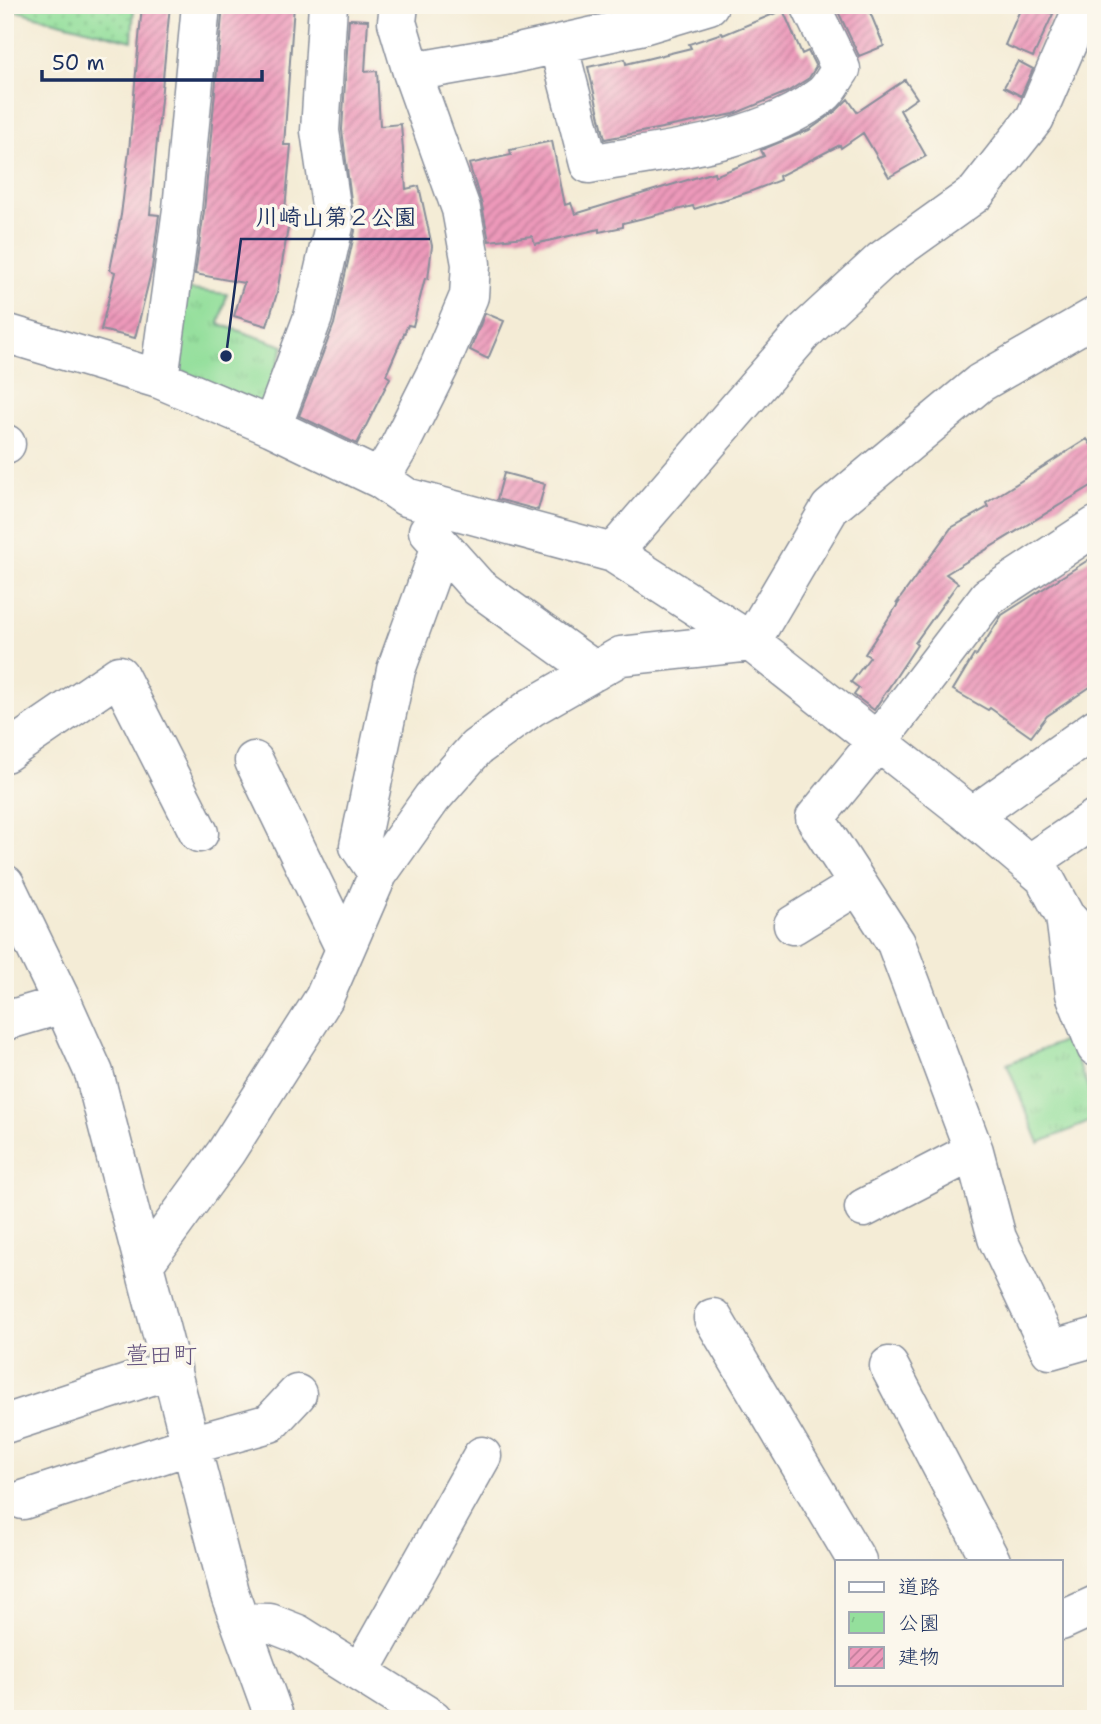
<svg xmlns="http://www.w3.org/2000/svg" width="1101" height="1724" viewBox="0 0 1101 1724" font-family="'Shantell Sans','Klee One',sans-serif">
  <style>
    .grass { fill: url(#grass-dots); stroke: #58877d; stroke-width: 2 }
    .park { fill: url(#park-tufts); stroke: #58877d; stroke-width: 2 }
    .building { fill: url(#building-hatch) }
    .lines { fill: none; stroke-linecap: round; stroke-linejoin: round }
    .minor-casing { stroke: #888e9a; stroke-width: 41 }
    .minor { stroke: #fff; stroke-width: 38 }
    .labels { text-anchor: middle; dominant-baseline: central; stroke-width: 7; stroke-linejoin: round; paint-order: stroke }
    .quarter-label { font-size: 24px; fill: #64547e; stroke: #fbf7ec }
    .leader { fill: none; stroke: #1b2f5e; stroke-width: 2.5 }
    .callout-dot { fill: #1b2f5e; stroke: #fbf7ec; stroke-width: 2.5 }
    .callout-label { font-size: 23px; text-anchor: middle; font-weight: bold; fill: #1b2f5e; stroke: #fbf7ec; stroke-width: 7; stroke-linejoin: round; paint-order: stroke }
  </style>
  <defs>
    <pattern id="grass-dots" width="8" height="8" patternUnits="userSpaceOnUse" patternTransform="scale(1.75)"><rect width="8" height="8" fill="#94df9c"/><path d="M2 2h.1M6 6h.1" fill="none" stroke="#7fc089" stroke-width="1.8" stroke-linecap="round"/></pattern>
    <pattern id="park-tufts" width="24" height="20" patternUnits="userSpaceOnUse" patternTransform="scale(1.75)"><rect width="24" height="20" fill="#94df9c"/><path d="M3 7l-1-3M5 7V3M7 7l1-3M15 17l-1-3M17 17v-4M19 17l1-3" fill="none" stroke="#7fc089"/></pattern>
    <pattern id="building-hatch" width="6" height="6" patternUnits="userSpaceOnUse" patternTransform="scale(1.75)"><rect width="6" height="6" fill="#ed99ba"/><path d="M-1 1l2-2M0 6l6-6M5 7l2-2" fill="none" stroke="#bf7d9a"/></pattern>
  </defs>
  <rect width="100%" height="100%" fill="#fbf7ec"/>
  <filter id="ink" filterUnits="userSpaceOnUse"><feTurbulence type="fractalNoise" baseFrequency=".0143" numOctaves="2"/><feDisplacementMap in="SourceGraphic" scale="14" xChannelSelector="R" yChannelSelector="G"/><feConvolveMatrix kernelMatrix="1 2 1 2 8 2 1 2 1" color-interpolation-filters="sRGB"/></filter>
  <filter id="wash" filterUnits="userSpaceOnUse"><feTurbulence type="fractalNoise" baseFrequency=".00686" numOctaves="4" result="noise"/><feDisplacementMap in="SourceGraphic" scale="28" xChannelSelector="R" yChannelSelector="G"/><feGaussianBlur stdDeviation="1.57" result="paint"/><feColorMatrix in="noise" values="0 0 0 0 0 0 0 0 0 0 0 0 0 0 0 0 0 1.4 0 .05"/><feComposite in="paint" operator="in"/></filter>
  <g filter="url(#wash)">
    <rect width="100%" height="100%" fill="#f4ecd6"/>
    <path class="grass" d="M5,5H134L132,41L5,8Z"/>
    <path class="park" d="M184,289L227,294L219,324L284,346L263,406L170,366Z
      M1068,1039L1096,1107V1119L1039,1143L1007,1064Z"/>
    <g id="blocks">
      <path class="building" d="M142,5H170L150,214L159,215L152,268L135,338L101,330L115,272L110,270L121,215L129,151Z
        M223,5H294L284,145H291L284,221L289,222L277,293L267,326L234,316L244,283L195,274L204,211Z
        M835,5H867L884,46L859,56Z
        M1022,5H1034L1053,14L1033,57L1005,45Z
        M783,10L802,54L808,51L816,67L809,78L787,92L734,114L605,139L588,67L625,59L626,64L691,48L689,44L722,33L723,35Z
        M349,19L368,20L365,72L377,71L380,126L401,124L406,189L419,186L432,246L428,279L425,278L413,326L408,325L386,375L390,378L357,444L299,416L334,324L355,231L342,130Z
        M1018,61L1033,69L1021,96L1004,87Z
        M905,80L917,98L900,110L926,156L889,177L863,133L841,148L840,145L779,176L780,180L749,192L694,209L693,206L623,223V227L599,232V229L535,244L532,236L489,241L482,205L469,164L511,155L510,150L552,141L565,205L571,203L575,214L714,172L715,176L764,156L761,150L809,130L836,111L848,99L857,112Z
        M485,313L504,321L488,359L470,350Z
        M1087,439L1096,452V483L946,574L958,583L915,643L917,645L874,710L854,695L859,688L851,682L870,657L865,654L900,601L896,604L951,528L988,507L986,503Z
        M504,473L545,484L538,510L497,499Z
        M1096,555V683L1047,716L1031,737L990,708L988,710L953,690L974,655L976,656L1002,615Z"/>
    </g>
  </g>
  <g filter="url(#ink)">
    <use href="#blocks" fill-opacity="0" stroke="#888e9a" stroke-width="2"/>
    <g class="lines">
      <defs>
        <path id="minor" d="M558,44L589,164C663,151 760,143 822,95C830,89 835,77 841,69L810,5
          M412,72L509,55L639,26L709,5
          M5,333L159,379L272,427L380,479L406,497L613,553L751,642L972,816L1044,877L1065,916L1086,939L1096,954
          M159,379L182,209L201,5
          M272,427L313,317L334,226L320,131L328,5
          M5,444H6
          M380,479L398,449L439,367L469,296L471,264L461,209L412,72L397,22L399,5
          M1096,526L988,597L878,741L815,818L896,943L974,1151L997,1238L1050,1350L1096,1337
          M428,531L478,587L595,671
          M613,553L803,333L881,261L976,193L1035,118L1084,5
          M5,753L119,675L199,833
          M254,761L345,949
          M972,816L1096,728
          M1028,864L1096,818
          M378,874L359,846L396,670L441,546
          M5,884L63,1004L94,1073L229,1592L275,1719
          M1065,916L1075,994L1096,1047
          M793,925L858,885
          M5,1021L63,1004
          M864,1208L974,1151
          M145,1263L226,1152L324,998L378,874L432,798L476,748L532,707L621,656L751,642L830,508L980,383L1096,316
          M713,1318L857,1561
          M889,1366L991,1561
          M5,1424L172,1369
          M23,1500L191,1445L270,1423L297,1394
          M1061,1621L1096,1605
          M240,1622L270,1623L298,1634L433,1719
          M360,1673L482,1456"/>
      </defs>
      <use href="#minor" class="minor-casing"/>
      <use href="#minor" class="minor"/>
    </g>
  </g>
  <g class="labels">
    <g class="quarter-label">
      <text x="161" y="1355">萱田町</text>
    </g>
  </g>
  <path class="leader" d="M226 356L241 239H430"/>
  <circle class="callout-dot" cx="226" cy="356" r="7"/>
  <g class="callout-label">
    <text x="336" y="225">川崎山第２公園</text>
  </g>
  <rect width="1101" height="1724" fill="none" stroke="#fbf7ec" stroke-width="28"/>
  <rect x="835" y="1560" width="228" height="126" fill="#fbf7ec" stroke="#a1a7b3" stroke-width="2"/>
  <rect x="849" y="1582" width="35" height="10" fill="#ffffff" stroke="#a1a7b3" stroke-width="2"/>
  <text x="898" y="1594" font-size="21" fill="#1b2f5e">道路</text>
  <rect x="849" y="1612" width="35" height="21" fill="url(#park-tufts)" stroke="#a1a7b3" stroke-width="2"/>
  <text x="898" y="1630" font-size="21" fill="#1b2f5e">公園</text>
  <rect x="849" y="1647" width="35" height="21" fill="url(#building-hatch)" stroke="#a1a7b3" stroke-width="2"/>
  <text x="898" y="1664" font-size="21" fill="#1b2f5e">建物</text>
  <path d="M42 70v10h220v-10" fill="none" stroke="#1b2f5e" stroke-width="3.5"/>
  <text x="52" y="70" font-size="21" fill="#1b2f5e" stroke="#fbf7ec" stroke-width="5" paint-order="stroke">50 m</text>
</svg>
